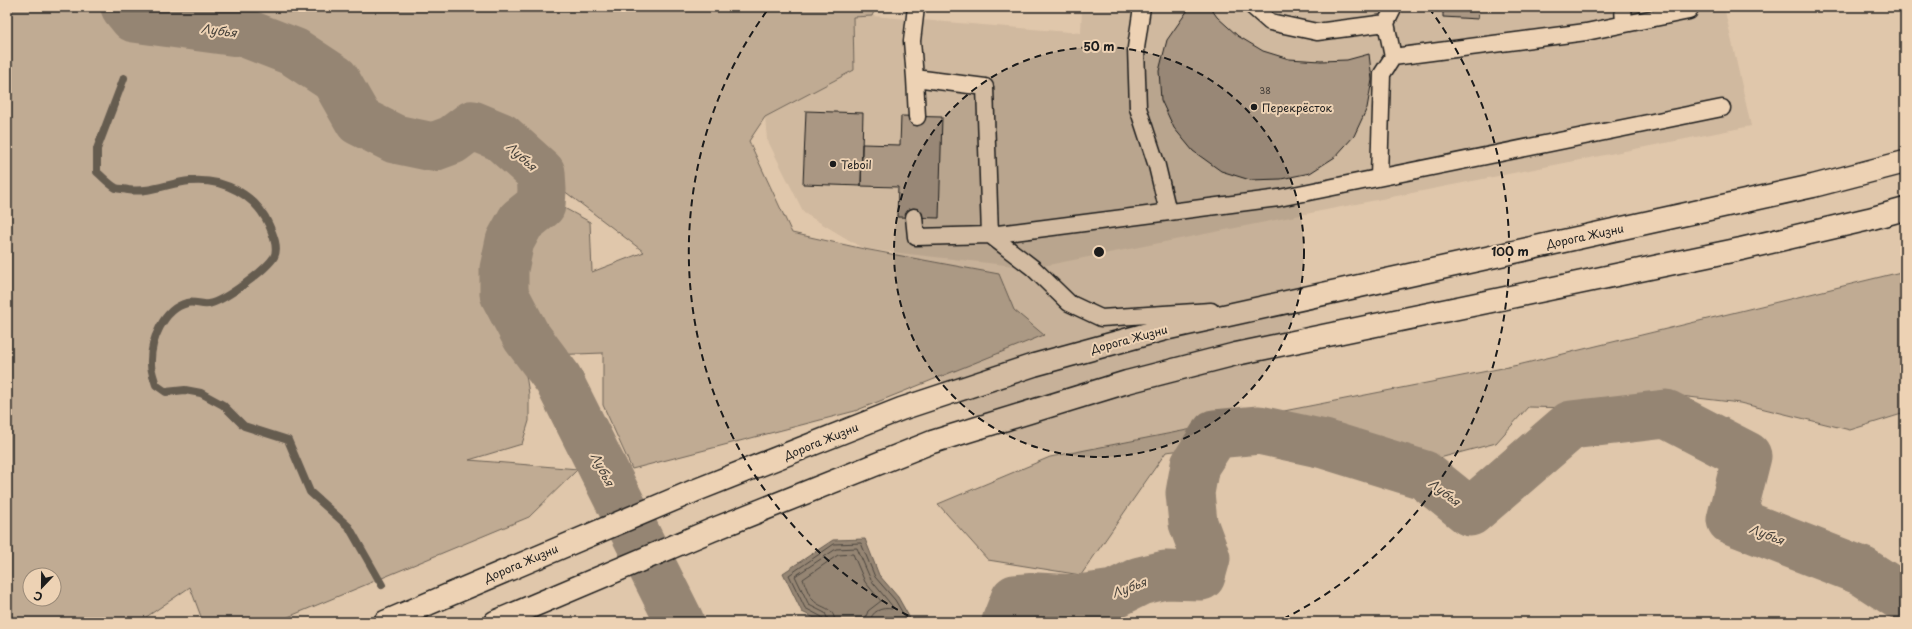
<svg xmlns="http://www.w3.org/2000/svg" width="1912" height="629" viewBox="0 0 1912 629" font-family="'Playpen Sans',sans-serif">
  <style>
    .built { fill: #d0b99f }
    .green { fill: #c0ab93; stroke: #6e6458; fill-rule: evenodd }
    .water { fill: #958573; stroke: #655b50 }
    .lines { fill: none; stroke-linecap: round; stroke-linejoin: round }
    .shore { stroke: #4c463f; stroke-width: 1 }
    .stream { stroke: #655b50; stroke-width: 8 }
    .river { stroke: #958573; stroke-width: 49 }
    .building { fill: #aa9783; stroke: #1c1c1c }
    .service-casing { stroke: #1c1c1c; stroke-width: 19 }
    .secondary-casing { stroke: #1c1c1c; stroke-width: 25 }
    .service { stroke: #edd2b4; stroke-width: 16 }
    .secondary { stroke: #edd2b4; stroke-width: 22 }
    .ring { fill: none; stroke: #1c1c1c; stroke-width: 2; stroke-dasharray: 7 5 }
    .poi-dot { fill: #1c1c1c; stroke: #edd2b4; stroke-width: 1.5 }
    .labels { text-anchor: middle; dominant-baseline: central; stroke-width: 4; stroke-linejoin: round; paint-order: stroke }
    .number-label { font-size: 9px; fill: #403b36 }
    .poi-label { font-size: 11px; fill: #1c1c1c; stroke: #edd2b4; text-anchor: start }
    .street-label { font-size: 11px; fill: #1c1c1c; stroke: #edd2b4 }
    .water-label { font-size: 12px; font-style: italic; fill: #46413a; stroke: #edd2b4 }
    .centre { fill: #1c1c1c; stroke: #edd2b4; stroke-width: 2 }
    .ring-label { font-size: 12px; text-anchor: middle; font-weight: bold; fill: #1c1c1c; stroke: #edd2b4; stroke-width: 4; stroke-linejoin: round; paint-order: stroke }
  </style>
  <rect width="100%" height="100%" fill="#e0c7ab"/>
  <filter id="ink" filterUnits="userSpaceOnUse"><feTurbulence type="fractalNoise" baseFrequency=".025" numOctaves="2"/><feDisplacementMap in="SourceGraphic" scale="8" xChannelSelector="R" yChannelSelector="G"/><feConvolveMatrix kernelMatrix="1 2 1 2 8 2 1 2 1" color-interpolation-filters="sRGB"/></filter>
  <g filter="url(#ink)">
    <path class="built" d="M1082,7H1724L1751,126L1033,268L864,249L804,213L767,139L765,117L854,70L853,17L872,16L1081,33Z"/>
    <path class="green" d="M7,7H876L872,16L853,17L854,70L765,117L749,141L792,233L864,249L999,274L1014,310L1044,335L855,411L632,469L603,405V353L523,356L529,394V421L522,444L469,460L578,469L529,517L276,622H203L190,587L139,622H7ZM541,174H542L644,252L592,272L590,222L555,203ZM30,575H54V599H30Z
      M1905,271V413L1850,430L1740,403L1663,394L1572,408L1528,407L1496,443L1432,460L1247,442L1166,452L1081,575L988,560L938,504L1050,457L1518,365Z"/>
    <path class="water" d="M865,539L879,575L898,597L912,622H901L886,617L875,622H823L802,612L783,573L833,540Z"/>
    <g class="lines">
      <path class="shore" d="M824,622L822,617L805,608L789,575L834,544L861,543L875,577L895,600L908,622
        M829,622L825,613L809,605L795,576L836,549L857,548L871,580L893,607L892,609C882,607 871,611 870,622
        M835,622C834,606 821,609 813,600C809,595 805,585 803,579L838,555L853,554L865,582L881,601L868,611L864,622"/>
      <path class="stream" d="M124,78L97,149V172C103,177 109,184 116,188C119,189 124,189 128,190C150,193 169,183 190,181C224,178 256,195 269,225C273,234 279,248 274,257C266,270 223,302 208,304C201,305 194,301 187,303C163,309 150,342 151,364C151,371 154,378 156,385L166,392L185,390L201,393L223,405L244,426L288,440L310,492L349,527L382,585"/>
      <path class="river" d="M125,7L134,18L245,33L294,52L335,79L359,121L395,139L433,147L452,140L472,125L501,137L541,173L542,190L541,205L521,221L510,241L504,269V294L526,336L558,379L680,622
        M1006,622L1015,599L1037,597L1079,599L1114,594L1140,581L1165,575L1201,576L1206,558L1193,523L1190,493L1195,465L1215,434L1259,430L1324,444L1424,475L1470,512L1571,425L1666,414L1747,456L1731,520L1862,571L1905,599"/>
    </g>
    <path class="building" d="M1190,7H1210L1217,17L1238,36L1263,51L1289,59L1321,61L1347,60L1369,54L1372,80L1367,108L1354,136L1335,157L1310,173L1281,179L1250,180L1221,171L1193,151L1174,128L1161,100L1159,71L1167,40Z
      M1443,7H1479L1478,19L1443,17Z
      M806,111L863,113L861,186L803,184Z
      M901,116L942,117L939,218L897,217L898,187L861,186L862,144L900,145Z"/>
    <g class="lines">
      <defs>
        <path id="service" d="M916,7L912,41L915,78L985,87L990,235
          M1142,7L1136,48L1138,108L1157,166L1168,212
          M1253,7L1270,22L1317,32L1386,23L1394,7
          M1623,7L1624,24
          M1386,23L1393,57
          M915,78L917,117
          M1379,177L1382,74L1393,57L1586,32L1689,11V7
          M914,217L916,237L990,235L1279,198L1722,108
          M990,235L1033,268L1069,303L1101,318L1211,311"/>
        <path id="secondary" d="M385,622L694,491L901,409L1034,365L1169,328L1718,207L1813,186L1905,162
          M495,622L712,530L932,442L1127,382L1236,354L1741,249L1869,219L1905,209"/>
      </defs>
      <use href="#service" class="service-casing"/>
      <use href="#secondary" class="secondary-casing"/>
      <use href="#service" class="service"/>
      <use href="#secondary" class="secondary"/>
    </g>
  </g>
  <circle cx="1099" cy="252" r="205" fill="#1c1c1c" fill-opacity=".12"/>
  <g class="ring">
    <circle cx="1099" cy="252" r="205"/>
    <path d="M919 621A411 411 0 0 1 769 8M1429 8A411 411 0 0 1 1279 621"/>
  </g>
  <g class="poi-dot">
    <circle cx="1254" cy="107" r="4"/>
    <circle cx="833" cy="164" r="4"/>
  </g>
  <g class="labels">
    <g class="number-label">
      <text x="1265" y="90">38</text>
    </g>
    <g class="poi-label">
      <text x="1262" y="107">Перекрёсток</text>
      <text x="841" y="164">Teboil</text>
    </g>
    <g class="street-label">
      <text transform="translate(1585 236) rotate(-12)">Дорога Жизни</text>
      <text transform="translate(1129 339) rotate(-15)">Дорога Жизни</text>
      <text transform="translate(821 441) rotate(-22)">Дорога Жизни</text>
      <text transform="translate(521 563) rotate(-23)">Дорога Жизни</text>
    </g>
    <g class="water-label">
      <text transform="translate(219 30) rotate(8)">Лубья</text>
      <text transform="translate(522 156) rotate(42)">Лубья</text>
      <text transform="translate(603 469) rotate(63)">Лубья</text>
      <text transform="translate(1445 492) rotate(38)">Лубья</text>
      <text transform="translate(1767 534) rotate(21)">Лубья</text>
      <text transform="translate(1129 587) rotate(-20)">Лубья</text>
    </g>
  </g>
  <circle cx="1099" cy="252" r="6" class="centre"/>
  <g class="ring-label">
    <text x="1099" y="51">50 m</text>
    <text x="1510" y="256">100 m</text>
  </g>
  <rect width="1912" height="629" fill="none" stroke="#edd2b4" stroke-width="24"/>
  <rect x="12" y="12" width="1888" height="605" fill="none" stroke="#1c1c1c" stroke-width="1.5" filter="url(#ink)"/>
  <g transform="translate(42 587) rotate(202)"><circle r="19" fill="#edd2b4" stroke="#998977"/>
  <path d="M0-3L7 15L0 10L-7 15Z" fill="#1c1c1c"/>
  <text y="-6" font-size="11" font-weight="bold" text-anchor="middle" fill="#1c1c1c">С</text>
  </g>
</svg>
